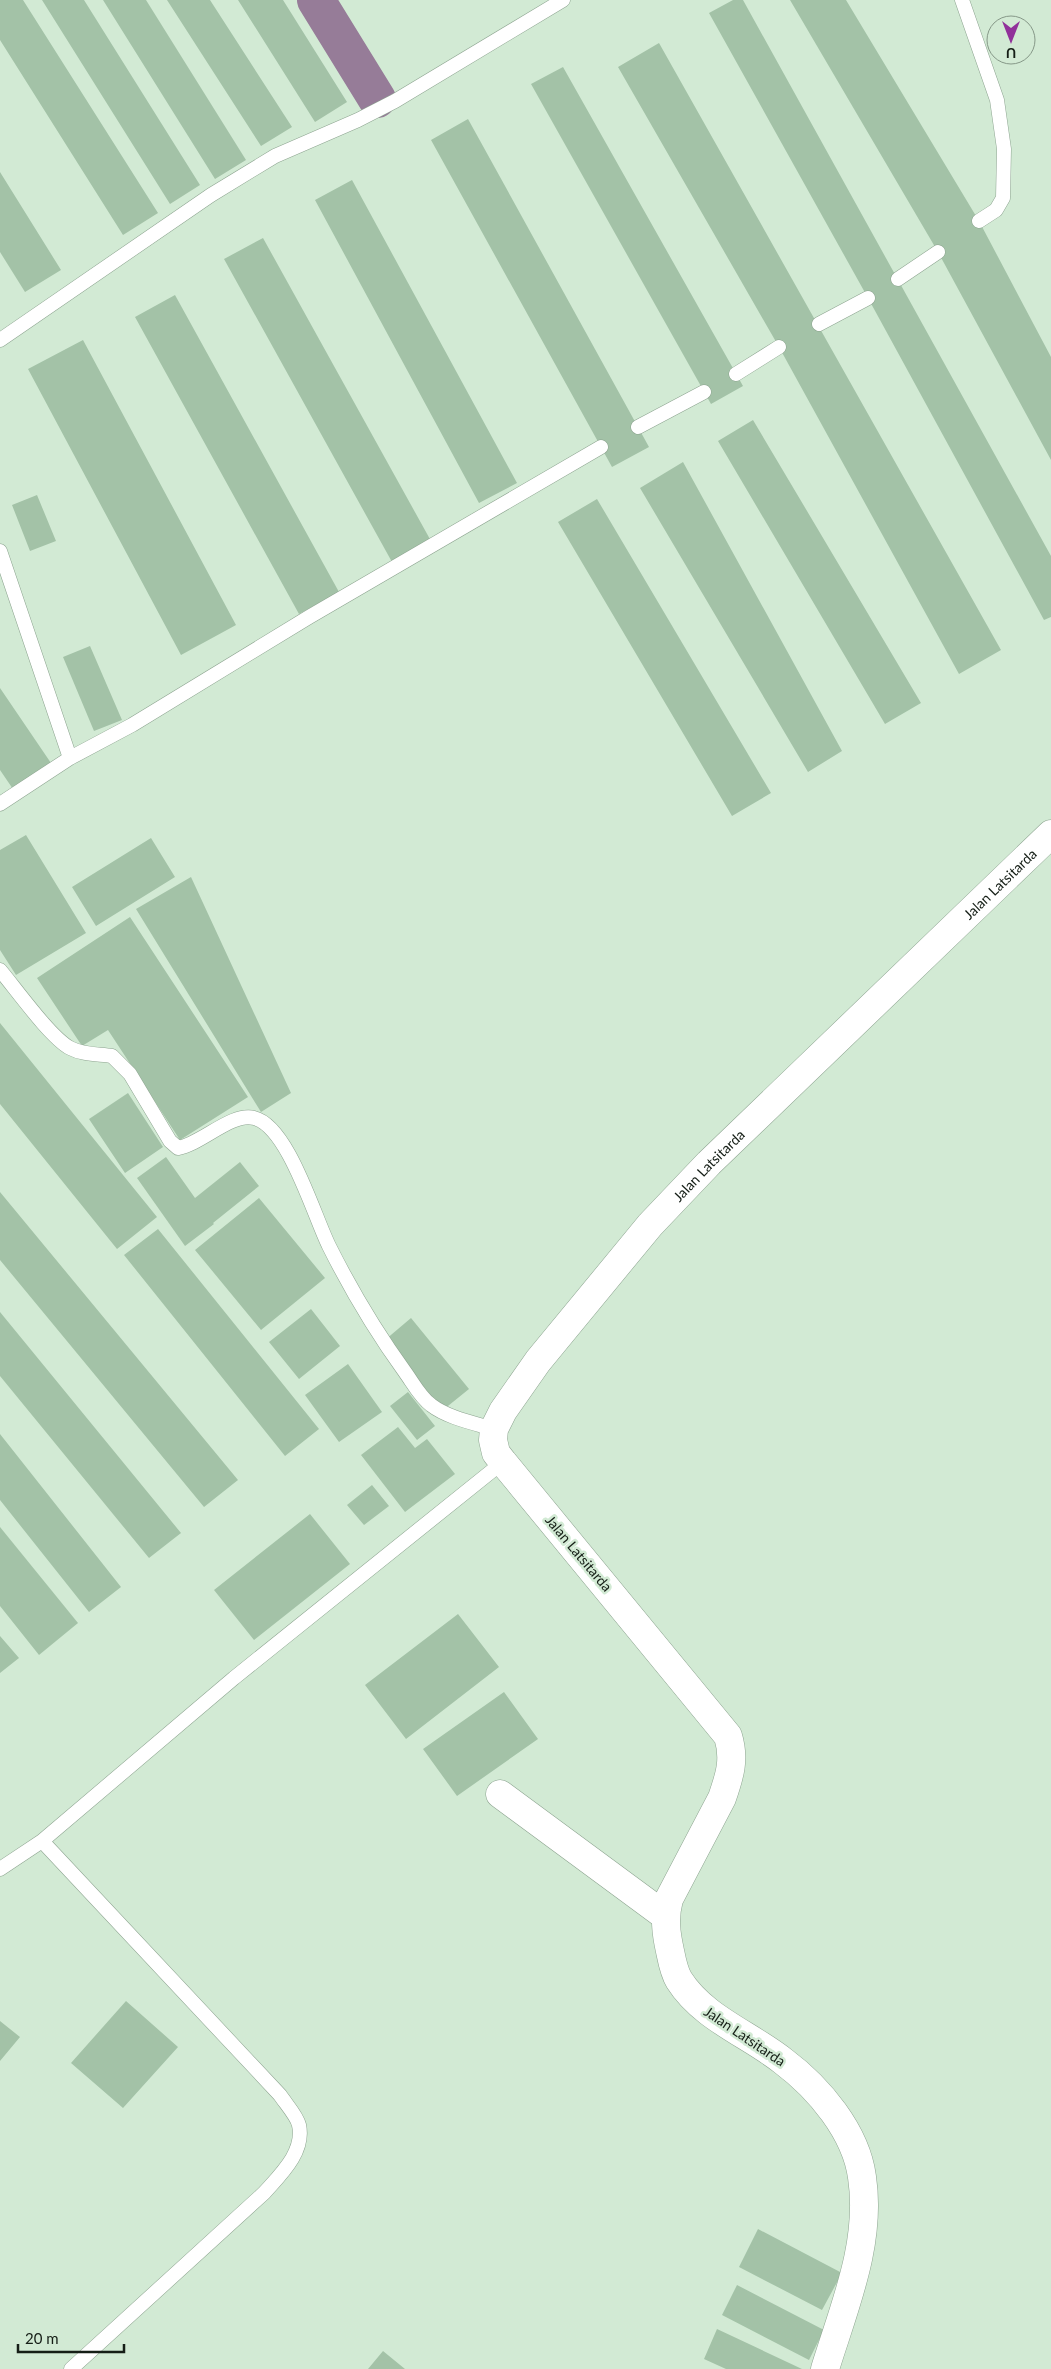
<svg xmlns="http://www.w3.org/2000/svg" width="1051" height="2369" viewBox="0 0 1051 2369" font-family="Lato,sans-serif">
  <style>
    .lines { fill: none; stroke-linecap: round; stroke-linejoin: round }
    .canal { stroke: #967c98; stroke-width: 38 }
    .building { fill: #a3c2a7 }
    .service-casing { stroke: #8da490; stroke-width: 15 }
    .minor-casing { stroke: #8da490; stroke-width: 29 }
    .service { stroke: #fff; stroke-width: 14 }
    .minor { stroke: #fff; stroke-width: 28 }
    .labels { text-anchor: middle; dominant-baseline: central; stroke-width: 5; stroke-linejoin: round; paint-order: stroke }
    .street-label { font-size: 14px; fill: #151e16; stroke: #d2ead4 }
  </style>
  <rect width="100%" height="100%" fill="#d2ead4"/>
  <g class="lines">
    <path class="canal" d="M316,0L377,99"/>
  </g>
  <path class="building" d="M0,0H23L158,213L123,235L0,40Z
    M42,0H84L200,185L170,204Z
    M103,0H146L246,160L215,179Z
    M167,0H210L292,127L261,146Z
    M238,0H283L347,102L315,122Z
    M733,0H743L1051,556V617L1044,620L868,298L709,13Z
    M790,0H846L979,221L1051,357V460L938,252Z
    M659,43L1001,650L959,674L779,347L618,67Z
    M563,67L743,386L711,404L531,84Z
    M468,119L649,447L612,467L431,140Z
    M0,172L61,270L25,292L0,252Z
    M352,180L517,483L479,503L315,200Z
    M263,238L431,541L392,562L224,259Z
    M175,295L339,592L299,614L135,317Z
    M83,340L236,625L181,655L28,369Z
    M753,420L921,703L885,724L718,441Z
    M683,462L842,751L808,772L640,488Z
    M37,495L56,541L30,551L12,505Z
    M597,499L771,793L732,816L558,522Z
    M90,646L122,720L94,731L63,657Z
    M0,688L53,766L15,792L0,770Z
    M26,835L86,933L16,975L0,950V850Z
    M151,838L175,877L96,926L72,887Z
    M191,877L291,1093L261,1112L136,909Z
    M130,917L248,1097L180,1140L108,1030L82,1046L37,978Z
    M0,1023L157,1217L117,1249L0,1104Z
    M128,1093L163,1147L125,1173L89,1119Z
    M166,1157L195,1198L240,1162L259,1186L213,1223L214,1224L185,1246L137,1178Z
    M0,1192L238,1480L204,1507L0,1260Z
    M259,1198L325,1278L261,1330L195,1250Z
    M158,1229L319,1429L285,1456L124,1255Z
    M311,1309L340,1346L299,1379L269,1342Z
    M0,1312L181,1533L149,1558L0,1376Z
    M411,1318L469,1389L443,1410L385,1340Z
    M348,1364L382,1412L339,1442L305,1395Z
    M408,1392L435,1426L417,1440L390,1406Z
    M398,1427L415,1448L427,1439L455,1474L405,1512L361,1455Z
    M0,1434L121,1587L89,1612L0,1500Z
    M372,1485L389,1506L364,1525L347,1505Z
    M310,1514L350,1564L254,1640L214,1590Z
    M0,1527L78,1623L39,1655L0,1606Z
    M458,1614L499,1667L406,1739L365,1685Z
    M0,1636L19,1658L0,1673Z
    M504,1692L538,1739L457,1796L423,1749Z
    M126,2001L178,2047L123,2108L71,2063Z
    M0,2021L20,2037L0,2061Z
    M758,2229L842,2273L822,2310L739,2267Z
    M737,2285L824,2330L809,2360L722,2315Z
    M717,2329L802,2369H726L704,2359Z
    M383,2351L405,2369H368Z"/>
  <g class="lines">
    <defs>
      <path id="service" d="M962,0L997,100L1004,149L1003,198L996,210L979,221
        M898,279L938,252
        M819,324L868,298
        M0,340L211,195L275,156L358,120L395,101L563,0
        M736,374L779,347
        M638,427L704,392
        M0,551L70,758
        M0,804L70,758L132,725L309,617L601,447
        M0,970C16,989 50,1037 70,1048C83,1055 99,1054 112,1056L130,1074L170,1141L178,1148C201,1144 232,1112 254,1118C288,1126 314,1216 329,1246C351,1290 376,1332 405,1372C413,1383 420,1397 431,1405C448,1418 474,1423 494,1429
        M42,1841L280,2095C286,2104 297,2116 299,2125C305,2152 280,2175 264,2193L71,2369
        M0,1869L42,1841L234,1678L503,1462"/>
      <g id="minor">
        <path d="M500,1794L664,1915"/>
        <path id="s1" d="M825,2369C844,2307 872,2243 862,2177C856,2132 819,2088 783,2061C749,2034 703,2018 679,1980C674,1972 672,1961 670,1951C666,1933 664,1918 669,1899L722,1798C730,1775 735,1759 728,1736L503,1462L496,1453L493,1440L494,1429L503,1411L538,1361L650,1225L709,1163L1051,834"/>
      </g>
    </defs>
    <use href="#service" class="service-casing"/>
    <use href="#minor" class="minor-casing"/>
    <use href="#service" class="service"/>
    <use href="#minor" class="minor"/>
  </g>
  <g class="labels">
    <g class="street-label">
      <text stroke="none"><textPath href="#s1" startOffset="1871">Jalan Latsitarda</textPath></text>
      <text stroke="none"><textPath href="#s1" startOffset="1466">Jalan Latsitarda</textPath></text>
      <text transform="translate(579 1553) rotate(50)">Jalan Latsitarda</text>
      <text transform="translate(745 2036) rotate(34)">Jalan Latsitarda</text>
    </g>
  </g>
  <g transform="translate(1011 40) rotate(180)"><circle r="24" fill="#d2ead4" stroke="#869888"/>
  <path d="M0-4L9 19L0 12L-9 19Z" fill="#91319a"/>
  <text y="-8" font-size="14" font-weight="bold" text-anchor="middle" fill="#151e16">U</text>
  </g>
  <path d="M18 2344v8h106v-8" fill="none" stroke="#151e16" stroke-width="2.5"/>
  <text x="25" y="2344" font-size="15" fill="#151e16" stroke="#d2ead4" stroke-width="4" paint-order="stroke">20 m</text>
</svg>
